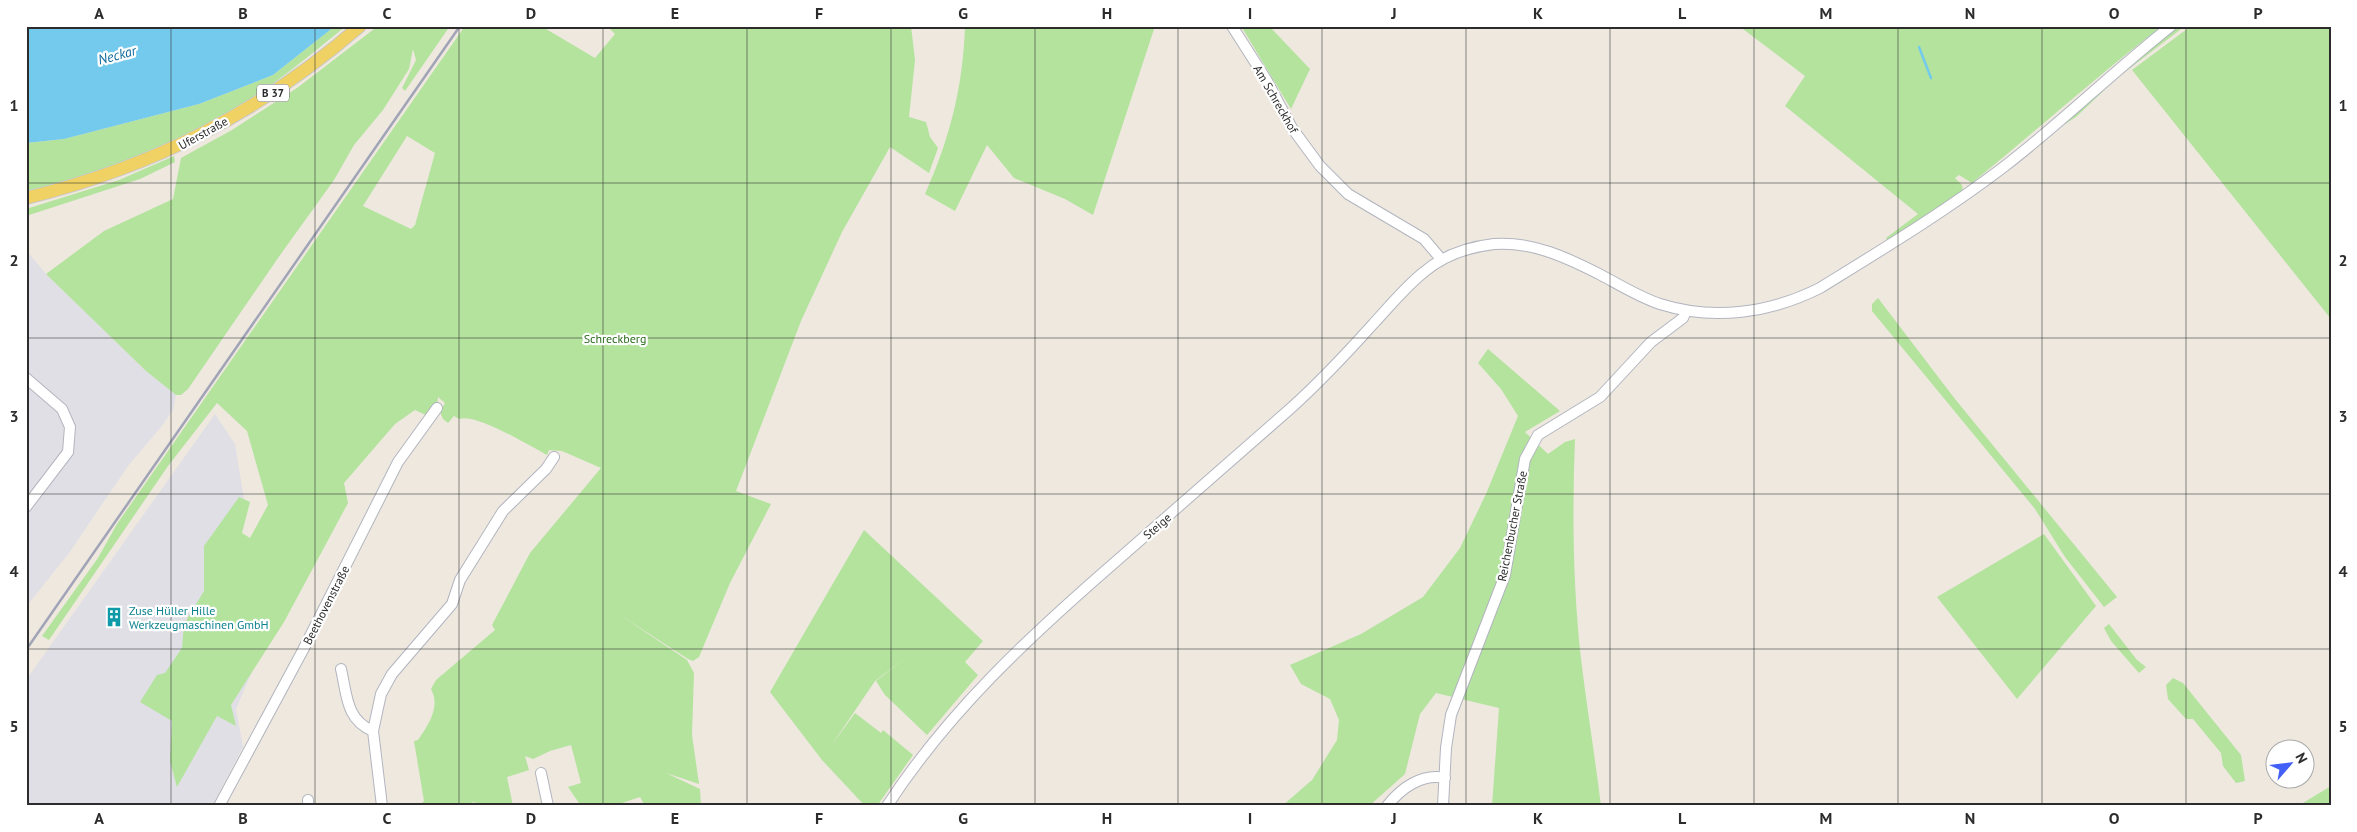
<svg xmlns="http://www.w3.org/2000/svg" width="2357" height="832" viewBox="0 0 2357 832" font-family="'PT Sans',sans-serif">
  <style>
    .industrial { fill: #e1dfe6 }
    .green { fill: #b3e39d; fill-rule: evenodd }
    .water { fill: #74caed }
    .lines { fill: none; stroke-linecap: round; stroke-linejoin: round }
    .stream { stroke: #74caed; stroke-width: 2.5 }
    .minor-casing { stroke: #b2b5bf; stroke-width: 12 }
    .major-casing { stroke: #c8c8c8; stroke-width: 14 }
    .minor { stroke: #fff; stroke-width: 10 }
    .major { stroke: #efd263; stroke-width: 12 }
    .rail { stroke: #a1a4b6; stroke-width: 2.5 }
    .grid { fill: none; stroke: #2c2c2c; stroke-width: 1; stroke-opacity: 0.55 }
    .labels { text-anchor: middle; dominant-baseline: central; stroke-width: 4.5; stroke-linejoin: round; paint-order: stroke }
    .shield { fill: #fff; stroke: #6b6b6b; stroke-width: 1 }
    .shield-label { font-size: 11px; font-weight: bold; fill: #2c2c2c }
    .street-label { font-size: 12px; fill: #2c2c2c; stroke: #fff }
    .park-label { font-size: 12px; fill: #2a6a1c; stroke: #fff }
    .culture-label { font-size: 12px; fill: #0d838f; stroke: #fff; text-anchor: start }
    .water-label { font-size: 14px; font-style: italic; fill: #10699d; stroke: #fff }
    .neatline { fill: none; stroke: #2c2c2c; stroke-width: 2 }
    .grid-label { font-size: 16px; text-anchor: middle; font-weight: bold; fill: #2c2c2c }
  </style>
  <rect width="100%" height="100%" fill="#eee8df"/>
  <path class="industrial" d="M26,250L46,274L146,371L176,395L173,410L161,427L128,466L69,553L26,607Z
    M215,414L235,444L245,505L224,530L294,575L236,709L243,747L212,806H26V680Z"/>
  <path class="green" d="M335,26H346C298,65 247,107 191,135C140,160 82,180 26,191V143L64,139L199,104L273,75Z
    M378,26H450L405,91L402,88L416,60L413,49L409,69L383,110L354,145L334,180L278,258L188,389L181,395H176L146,371L46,274L104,231L173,199L181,158L232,130L297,88Z
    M465,26H541L595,58L615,34L607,26H911L915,60L909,117L926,122L930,137L938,148L929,173L890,147L842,232L801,321L736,491L771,504L730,583L699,657L693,661L688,659L620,615L687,660L694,673L692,735L699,784L666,773L700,789L701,806H645L640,797L613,806H581L568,787L581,783L571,745L550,751L533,759L525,756L529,770L507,777L513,806H480L474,802L462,806H419L424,801L414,741L418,740C428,725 441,707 431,689L436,680L495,630L492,625L530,553L601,468L562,451L549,450L547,455C530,446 476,413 459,419L454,416L448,423L443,419L440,412L445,403L438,397L437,408L430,417L415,410L395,424L344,483L348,503L284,622L231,705L236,726L217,716L177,787L170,761L172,721L140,702L157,675L165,673L182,648L184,624L204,591V546L239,497L250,502L242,533L250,538L268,505L247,431L217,403L168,466L49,640L42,636L98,558L117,524ZM407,136L435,153L415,225L411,229L363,206Z
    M965,26H1155L1093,215L1065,199L1014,178L987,145L955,211L925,194C950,138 963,87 965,26Z
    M1241,26H1269L1310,69L1291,109Z
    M1739,26H2162C2097,76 2036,131 1972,183L1959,175L1955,178L1962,185L1963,192L1888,241L1886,238L1918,214L1785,106L1805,76Z
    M2177,26H2185L2117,78L2076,117L2065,124L2062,122L2126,65Z
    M2191,26H2331V319L2132,70Z
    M174,156L175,162L140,179L26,216V209L119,180Z
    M1878,298L1955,399L2117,597L2104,607L2065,557L2035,509L1872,311V304Z
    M1488,349L1560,411L1525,432L1548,454L1565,442L1575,439C1572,513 1573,586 1581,659C1587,708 1595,757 1601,806H1492L1499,708L1436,693L1420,714L1405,774L1369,806H1282L1312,780L1337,740L1339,720L1330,699L1301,684L1290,665L1361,634L1423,597L1460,548L1486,494L1518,416L1501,389L1478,363Z
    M864,530L983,641L965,662L978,675L927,735L885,695L876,681L908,656L875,681L831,746L855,713L881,733L883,730L913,755L877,806H865L822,760L770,692Z
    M2044,534L2096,606L2017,699L1937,597Z
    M2109,624L2137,660L2146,667L2139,673L2111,641L2104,628Z
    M2173,678L2183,683L2241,755L2245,781L2236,783L2223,766L2221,753L2193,719H2186L2168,699L2166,685Z
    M2331,786V806H2298Z"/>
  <path class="water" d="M44,26H335L273,75L199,104L64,139L26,143V29Z"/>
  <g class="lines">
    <path class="stream" d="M1911,26L1912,28
      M1919,47L1931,78"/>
    <defs>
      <path id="minor" d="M1232,26L1267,81L1292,128L1320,166L1348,194L1424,239L1441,259
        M26,378L62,409L70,427L68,452L26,507
        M341,669C347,695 346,720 373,731
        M541,773L548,806
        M308,800V806
        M219,806L303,650L398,462L437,408
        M382,806L373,731L381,694L392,674L452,604L460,580L503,511L546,469L554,457
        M887,806C948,712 1029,637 1113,564C1172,512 1232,460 1291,408C1321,381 1348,352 1374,323C1390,306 1405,287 1424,272C1444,255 1468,247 1494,244C1532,241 1568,258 1601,275C1620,285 1639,297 1660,304C1714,321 1770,313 1820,288C1883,249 1946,211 2005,166C2062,122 2114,71 2171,26
        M1387,806C1401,788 1422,773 1445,778
        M1443,806L1446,748L1451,715L1505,575L1525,459L1538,435L1600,397L1651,342L1683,318L1686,311"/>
      <path id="major" d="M26,198C153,167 261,112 360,26"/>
    </defs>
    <use href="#minor" class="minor-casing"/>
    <use href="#major" class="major-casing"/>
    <use href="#minor" class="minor"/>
    <use href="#major" class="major"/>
    <path class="rail" d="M26,650L460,26"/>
  </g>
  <path class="grid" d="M171,26V806M315,26V806M459,26V806M603,26V806M747,26V806M891,26V806M1035,26V806M1178,26V806M1322,26V806M1466,26V806M1610,26V806M1754,26V806M1898,26V806M2042,26V806M2186,26V806M26,183H2331M26,338H2331M26,494H2331M26,649H2331"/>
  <defs>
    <symbol id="building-bare" viewBox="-9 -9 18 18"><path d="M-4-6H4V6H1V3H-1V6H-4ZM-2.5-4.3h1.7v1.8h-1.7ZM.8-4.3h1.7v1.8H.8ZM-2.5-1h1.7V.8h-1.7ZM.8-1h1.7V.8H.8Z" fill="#0f9aa8" stroke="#fff" stroke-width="2.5" paint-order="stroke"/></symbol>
  </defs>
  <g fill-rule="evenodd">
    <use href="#building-bare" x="100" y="603" width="28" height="28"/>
  </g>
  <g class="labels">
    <rect class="shield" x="257" y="84.5" width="32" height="17" rx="4"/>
    <g class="shield-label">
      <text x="273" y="93">B 37</text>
    </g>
    <g class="street-label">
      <text transform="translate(1276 99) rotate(60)">Am Schreckhof</text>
      <text transform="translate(203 133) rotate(-29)">Uferstraße</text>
      <text transform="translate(1157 526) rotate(-41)">Steige</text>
      <text transform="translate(1512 526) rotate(-79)">Reichenbucher Straße</text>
      <text transform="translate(326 605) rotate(-63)">Beethovenstraße</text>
    </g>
    <g class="park-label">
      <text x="615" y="338">Schreckberg</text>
    </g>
    <g class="culture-label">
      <text x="129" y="610">Zuse Hüller Hille<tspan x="129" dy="14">Werkzeugmaschinen GmbH</tspan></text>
    </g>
    <g class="water-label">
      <text transform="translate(117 55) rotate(-15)">Neckar</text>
    </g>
  </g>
  <rect width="2357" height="832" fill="none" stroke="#ffffff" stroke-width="55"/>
  <g transform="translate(2290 764) rotate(62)"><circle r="24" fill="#ffffff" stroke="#ababab"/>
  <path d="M0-4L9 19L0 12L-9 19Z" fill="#4260f7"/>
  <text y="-8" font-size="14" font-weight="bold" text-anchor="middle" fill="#2c2c2c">N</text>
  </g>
  <rect x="28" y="28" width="2302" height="776" class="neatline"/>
  <g class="grid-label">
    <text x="99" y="19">A</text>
    <text x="243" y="19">B</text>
    <text x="387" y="19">C</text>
    <text x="531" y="19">D</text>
    <text x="675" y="19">E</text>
    <text x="819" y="19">F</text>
    <text x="963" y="19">G</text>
    <text x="1107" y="19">H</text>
    <text x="1250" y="19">I</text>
    <text x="1394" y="19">J</text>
    <text x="1538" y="19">K</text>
    <text x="1682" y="19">L</text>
    <text x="1826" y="19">M</text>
    <text x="1970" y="19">N</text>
    <text x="2114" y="19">O</text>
    <text x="2258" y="19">P</text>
    <text x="14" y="111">1</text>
    <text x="2343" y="111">1</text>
    <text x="14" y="266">2</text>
    <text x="2343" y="266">2</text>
    <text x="14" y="422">3</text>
    <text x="2343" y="422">3</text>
    <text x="14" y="577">4</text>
    <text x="2343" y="577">4</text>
    <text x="14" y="732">5</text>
    <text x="2343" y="732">5</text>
    <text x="99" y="824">A</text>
    <text x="243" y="824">B</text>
    <text x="387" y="824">C</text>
    <text x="531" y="824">D</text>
    <text x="675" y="824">E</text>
    <text x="819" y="824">F</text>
    <text x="963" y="824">G</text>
    <text x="1107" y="824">H</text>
    <text x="1250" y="824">I</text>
    <text x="1394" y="824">J</text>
    <text x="1538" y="824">K</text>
    <text x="1682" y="824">L</text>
    <text x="1826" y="824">M</text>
    <text x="1970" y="824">N</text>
    <text x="2114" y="824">O</text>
    <text x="2258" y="824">P</text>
  </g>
</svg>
